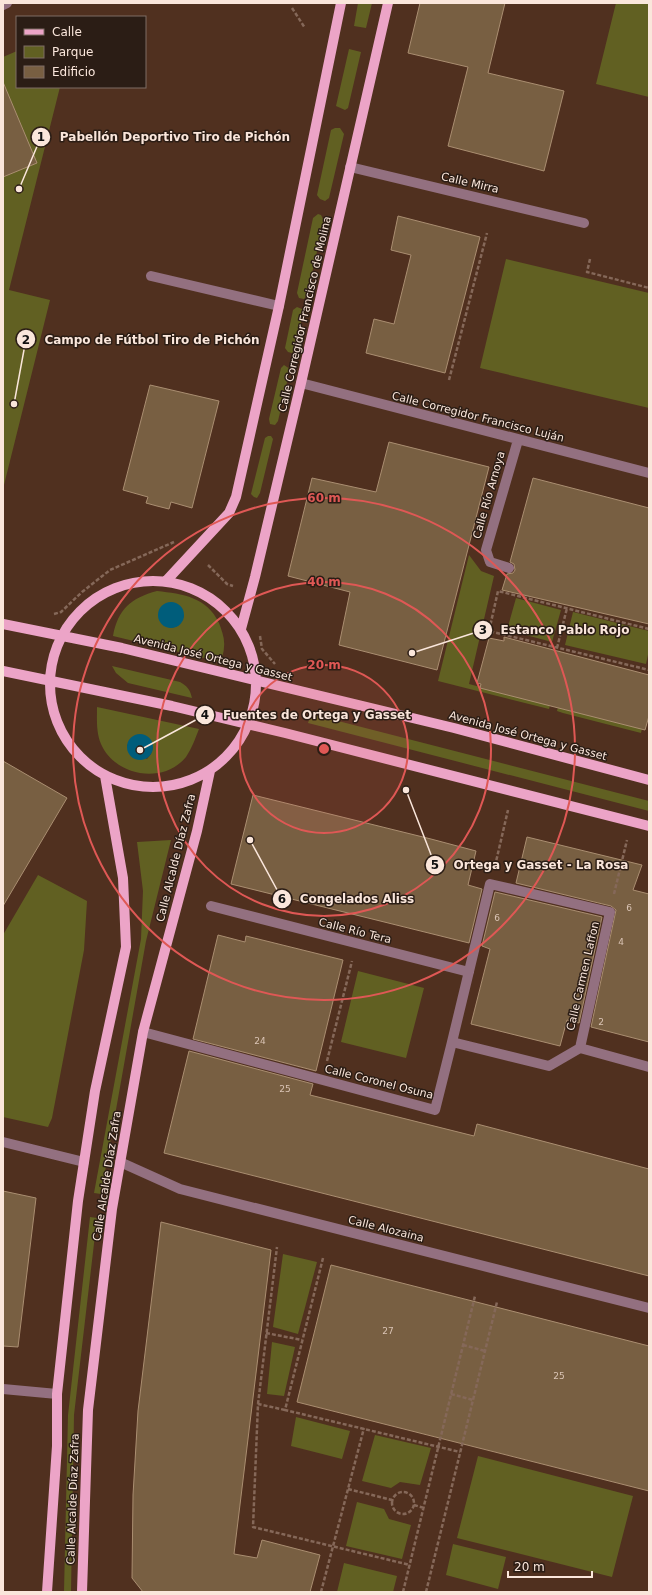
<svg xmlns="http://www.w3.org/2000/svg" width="652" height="1595" viewBox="0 0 652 1595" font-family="'DejaVu Sans',sans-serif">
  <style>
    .green { fill: #616022; fill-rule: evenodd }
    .water { fill: #005d7b }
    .building { fill: #785f42; stroke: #aa8e71 }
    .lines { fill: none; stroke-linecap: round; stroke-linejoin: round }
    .path { stroke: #856859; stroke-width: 2.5; stroke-dasharray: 4 2; stroke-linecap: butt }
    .minor { stroke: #937080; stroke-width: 10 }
    .major { stroke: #eca4c7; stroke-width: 10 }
    .ring { fill: none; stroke: #df5855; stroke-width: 2 }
    .labels { text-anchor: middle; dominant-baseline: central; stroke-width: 3; stroke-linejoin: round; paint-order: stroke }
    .number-label { font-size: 9px; fill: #dac4b5 }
    .street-label { font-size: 11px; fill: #fae6db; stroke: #2b1d15 }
    .centre { fill: #df5855; stroke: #2b1d15; stroke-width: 2 }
    .ring-label { font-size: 12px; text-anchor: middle; font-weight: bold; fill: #df5855; stroke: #2b1d15; stroke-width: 3; stroke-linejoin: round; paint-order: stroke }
    .leader { fill: none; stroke: #fae6db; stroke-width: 1.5 }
    .callout-dot { fill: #fae6db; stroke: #2b1d15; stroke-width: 1.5 }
    .mark-label { font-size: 12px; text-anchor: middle; font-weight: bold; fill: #111 }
    .callout-label { font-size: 12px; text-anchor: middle; font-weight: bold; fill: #fae6db; stroke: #2b1d15; stroke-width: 3; stroke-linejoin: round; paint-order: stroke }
  </style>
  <rect width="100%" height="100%" fill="#50301f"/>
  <path class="green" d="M358,3H372L366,28L354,26Z
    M616,3H649V97L596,84Z
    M349,49L361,52L348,108L345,110L336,106Z
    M17,51V87H60L9,290L50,300L3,489V57Z
    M335,128H340L344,134L329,198L325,201L320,199L317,195L331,130Z
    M318,214L321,215L324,221L307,295L304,299L299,298L297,293L313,218Z
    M506,259L649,293V408L480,368Z
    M297,307L302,309L303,313L295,349L292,353L288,352L285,348L293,310Z
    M284,365L290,369L278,421L275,425L270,424L269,419L281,368Z
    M268,436H271L273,439L260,493L257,498L254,497L251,494L265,438Z
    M469,555L481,571L494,576L469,684L550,705L549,709L438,681Z
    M157,591C183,594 207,597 219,623C222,631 225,639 224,647C224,652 222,657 221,662L113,636C118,609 131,598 157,591ZM167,603L184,615C178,642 144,619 167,603Z
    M516,598L561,610L552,642L507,630Z
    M573,612L649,631V650L646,664L565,645Z
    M112,666L180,682C187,686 190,689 192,698L128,683L116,673Z
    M97,707L199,729C195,739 192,748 186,757C163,785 115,776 101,744C96,732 97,719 97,707ZM136,735L153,747L151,754L147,759L127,746L130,740Z
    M558,707L642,728L641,733L563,713L557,711Z
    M311,714L649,801V811L308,723Z
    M171,840L146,941L101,1194L94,1193L141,939L143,891L137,842Z
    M38,875L87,901L84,950L52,1118L48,1127L3,1117V935Z
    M358,971L424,988L406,1058L341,1042Z
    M90,1217L97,1218L74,1415L71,1592H64L68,1415Z
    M283,1254L317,1262L298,1334L273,1327Z
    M272,1342L295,1347L284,1396L267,1394Z
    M296,1417L350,1431L342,1459L291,1446Z
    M375,1435L431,1448L420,1485L400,1482L391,1488L362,1481Z
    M478,1456L633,1496L612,1577L457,1538Z
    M357,1502L384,1509L389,1519L411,1525L402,1559L346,1546Z
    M453,1544L506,1557L498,1589L446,1575Z
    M344,1563L397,1576L393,1592H337Z"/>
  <path class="water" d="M158 615a13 13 0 1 1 26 0a13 13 0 1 1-26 0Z
    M127 747a13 13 0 1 1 26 0a13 13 0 1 1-26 0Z"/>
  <path class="building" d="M420,3H505L488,73L564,91L544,171L448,146L468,67L408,53Z
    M3,82L37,163L3,177Z
    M398,216L480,237L445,373L366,353L374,319L394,324L411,255L391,250Z
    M150,385L219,401L192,508L171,502L169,509L157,506L146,503L148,497L123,490Z
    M389,442L489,467L437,670L339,645L350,592L288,576L312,478L376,492Z
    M533,478L649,508V624L502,590L507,574L513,573L515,570L514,564L510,562Z
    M504,637L649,675V716L645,730L480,688L481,684L477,683L489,638L504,641Z
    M3,761L67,798L3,906Z
    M253,795L431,839L476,851L468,885L482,889L469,943L231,884Z
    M527,837L642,865L633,890L649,894V1042L591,1027L616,910L611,906L516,883Z
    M495,892L602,917L579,1023L567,1020L560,1046L471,1024L490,949L482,946Z
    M218,935L245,942L246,936L343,960L316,1071L193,1039Z
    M189,1051L313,1084L310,1095L474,1136L477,1124L649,1169V1276L164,1153Z
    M3,1191L36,1198L18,1347L3,1346Z
    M161,1222L271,1250L234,1554L257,1558L262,1540L320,1555L310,1592H143L132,1578L133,1495L138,1411Z
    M331,1265L649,1346V1491L297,1402Z"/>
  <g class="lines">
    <path class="path" d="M292,8L305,28
      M590,259L587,272L649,288
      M449,380L487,233
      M208,565L227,584L233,586
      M54,614L61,612L82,592L110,570L174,542
      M649,629L498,591L489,631L649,670
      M260,636L262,649L275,664
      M557,648L567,608
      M495,866L508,810
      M614,894L627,840
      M327,1061L352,961
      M323,1258L285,1410L460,1452
      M266,1333L302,1340
      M463,1345L485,1351
      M451,1394L473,1400
      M258,1404L277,1247
      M285,1410L258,1404L253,1527L410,1565
      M348,1489L392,1500
      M392 1503a11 11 0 1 1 22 0a11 11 0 1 1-22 0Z
      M414,1505L424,1508
      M321,1592L364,1428
      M403,1592L475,1296
      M426,1592L497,1302"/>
    <path class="minor" d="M3,5L7,3
      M350,167L584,223
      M151,276L279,306
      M301,383L649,473
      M509,568L490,562L486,550L518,440
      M211,906L469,972
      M143,1032L435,1110L452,1042L549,1066L580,1048L649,1067
      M452,1042L490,884L610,912L580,1048
      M3,1142L84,1162
      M120,1162L180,1189L649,1308
      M3,1389L57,1394"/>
    <path class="major" d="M50 684a103 103 0 1 1 206 0a103 103 0 1 1-206 0Z
      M166,581L229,513L236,497L279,306L341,3
      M3,624L122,648L454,728L649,780
      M241,629L255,577L301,383L388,3
      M3,671L172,706L285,733L649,826
      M47,1592L57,1446V1394L78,1201L95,1091L126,947L123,878L105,776
      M82,1592L88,1410L112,1209L143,1032L197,831L210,771"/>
  </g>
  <circle cx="324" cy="749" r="84" fill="#df5855" fill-opacity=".12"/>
  <g class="ring">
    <circle cx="324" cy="749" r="84"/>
    <circle cx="324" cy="749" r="167"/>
    <circle cx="324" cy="749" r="251"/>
  </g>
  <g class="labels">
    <g class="number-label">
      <text x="629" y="908">6</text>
      <text x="497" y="918">6</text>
      <text x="621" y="942">4</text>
      <text x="601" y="1022">2</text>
      <text x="260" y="1041">24</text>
      <text x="285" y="1089">25</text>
      <text x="388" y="1331">27</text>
      <text x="559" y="1376">25</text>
    </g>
    <g class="street-label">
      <text transform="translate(470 183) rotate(13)">Calle Mirra</text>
      <text transform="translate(305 314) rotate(-77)">Calle Corregidor Francisco de Molina</text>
      <text transform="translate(478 417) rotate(14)">Calle Corregidor Francisco Luján</text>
      <text transform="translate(489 495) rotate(-74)">Calle Río Arnoya</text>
      <text transform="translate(213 658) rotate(14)">Avenida José Ortega y Gasset</text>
      <text transform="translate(528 736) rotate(15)">Avenida José Ortega y Gasset</text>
      <text transform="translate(176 858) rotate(-76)">Calle Alcalde Díaz Zafra</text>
      <text transform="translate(355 931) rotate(14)">Calle Río Tera</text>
      <text transform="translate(583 976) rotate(-77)">Calle Carmen Laffon</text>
      <text transform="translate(379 1082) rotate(14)">Calle Coronel Osuna</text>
      <text transform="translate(107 1176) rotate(-81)">Calle Alcalde Díaz Zafra</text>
      <text transform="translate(386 1229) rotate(14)">Calle Alozaina</text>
      <text transform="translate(73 1499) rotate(-88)">Calle Alcalde Díaz Zafra</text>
    </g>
  </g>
  <circle cx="324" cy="749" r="6" class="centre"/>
  <g class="ring-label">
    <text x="324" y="502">60 m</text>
    <text x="324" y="586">40 m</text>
    <text x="324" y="669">20 m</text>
  </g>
  <path class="leader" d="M19 189L41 137M14 404L26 339M412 653L483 630M140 750L205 715M406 790L435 865M250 840L282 899"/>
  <g class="callout-dot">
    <circle cx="19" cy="189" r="4"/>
    <circle cx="14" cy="404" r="4"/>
    <circle cx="412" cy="653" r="4"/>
    <circle cx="140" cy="750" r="4"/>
    <circle cx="406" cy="790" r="4"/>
    <circle cx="250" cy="840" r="4"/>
    <circle cx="41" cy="137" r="10"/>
    <circle cx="26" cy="339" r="10"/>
    <circle cx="483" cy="630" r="10"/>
    <circle cx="205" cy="715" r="10"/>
    <circle cx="435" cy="865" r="10"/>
    <circle cx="282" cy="899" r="10"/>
  </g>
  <g class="mark-label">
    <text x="41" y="141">1</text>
    <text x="26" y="344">2</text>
    <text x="483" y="634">3</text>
    <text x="205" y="719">4</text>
    <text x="435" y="869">5</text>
    <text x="282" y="903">6</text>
  </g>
  <g class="callout-label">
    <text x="175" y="141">Pabellón Deportivo Tiro de Pichón</text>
    <text x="152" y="344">Campo de Fútbol Tiro de Pichón</text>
    <text x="565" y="634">Estanco Pablo Rojo</text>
    <text x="317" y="719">Fuentes de Ortega y Gasset</text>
    <text x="541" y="869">Ortega y Gasset - La Rosa</text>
    <text x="357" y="903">Congelados Aliss</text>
  </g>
  <rect width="652" height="1595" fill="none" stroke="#fae6db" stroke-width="8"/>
  <rect x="16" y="16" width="130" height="72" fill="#2b1d15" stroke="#7e6d64"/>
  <rect x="24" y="29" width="20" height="6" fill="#eca4c7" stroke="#7e6d64"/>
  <text x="52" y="36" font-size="12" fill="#fae6db">Calle</text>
  <rect x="24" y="46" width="20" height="12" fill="#616022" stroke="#7e6d64"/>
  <text x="52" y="56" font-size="12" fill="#fae6db">Parque</text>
  <rect x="24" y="66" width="20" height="12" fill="#785f42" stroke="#7e6d64"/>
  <text x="52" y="76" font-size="12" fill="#fae6db">Edificio</text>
  <path d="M508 1571v6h84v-6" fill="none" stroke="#fae6db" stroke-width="2"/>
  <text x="514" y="1571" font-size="12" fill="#fae6db" stroke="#2b1d15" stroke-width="3" paint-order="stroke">20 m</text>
</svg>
